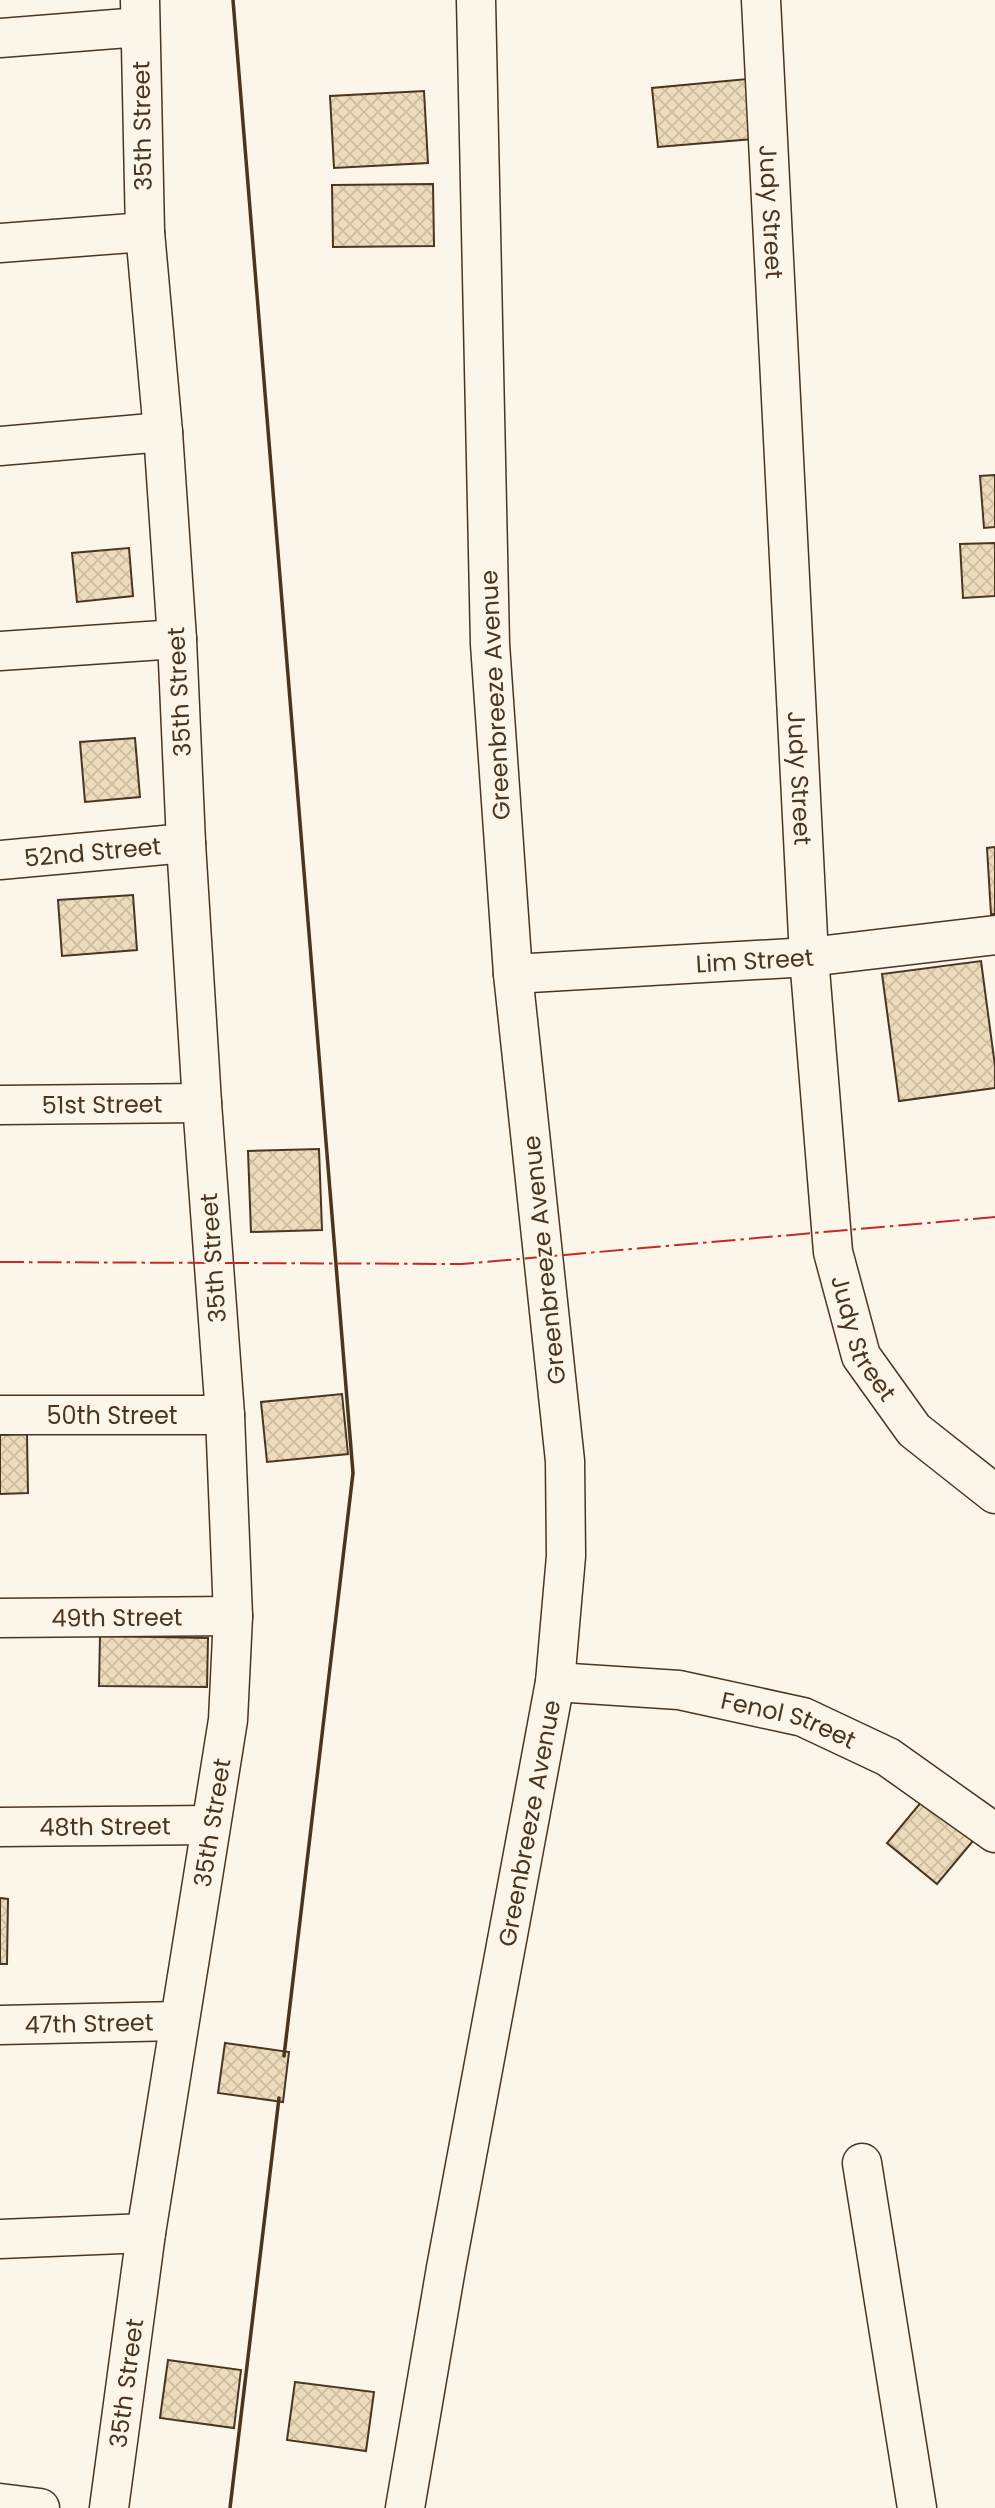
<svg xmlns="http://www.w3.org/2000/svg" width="995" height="2508" viewBox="0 0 995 2508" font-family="Poppins,sans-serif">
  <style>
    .building { fill: url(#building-cross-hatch); stroke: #4a3520; stroke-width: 2 }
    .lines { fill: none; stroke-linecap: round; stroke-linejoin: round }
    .minor-casing { stroke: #4a3520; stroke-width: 41 }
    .minor { stroke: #fbf6e9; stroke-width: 38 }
    .wall { stroke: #4a3520; stroke-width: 3.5 }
    .power { stroke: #c62828; stroke-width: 2; stroke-dasharray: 24 5 3.5 5; stroke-linecap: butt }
    .labels { text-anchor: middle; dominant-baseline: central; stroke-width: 5; stroke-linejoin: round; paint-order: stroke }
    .street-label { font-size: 24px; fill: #4a3520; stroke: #fbf6e9 }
  </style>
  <defs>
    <pattern id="building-cross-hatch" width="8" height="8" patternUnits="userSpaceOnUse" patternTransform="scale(1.75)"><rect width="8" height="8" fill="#ecdcbc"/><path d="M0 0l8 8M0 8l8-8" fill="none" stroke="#ccbda1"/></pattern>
  </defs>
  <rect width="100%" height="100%" fill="#fbf6e9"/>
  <path class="building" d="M747,79L753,139L658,147L652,88Z
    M424,91L428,163L334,168L330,96Z
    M433,184L434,246L333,247L332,185Z
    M995,475V527L984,528L980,476Z
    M995,543V596L963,598L960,544Z
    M129,548L133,596L77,602L72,553Z
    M135,738L140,797L85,802L80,742Z
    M995,847V914H991L987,848Z
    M133,895L137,950L62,956L58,900Z
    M981,961L995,1066V1088L899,1101L882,974Z
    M319,1149L322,1230L251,1232L248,1151Z
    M342,1394L348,1454L267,1462L261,1402Z
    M27,1434L28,1493L0,1494V1435Z
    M100,1636L208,1638L207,1687L99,1686Z
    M928,1794L978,1835L937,1884L887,1843Z
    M0,1898L8,1899L7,1964H0Z
    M225,2043L289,2052L283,2102L218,2093Z
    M168,2360L241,2370L234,2428L160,2418Z
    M295,2382L374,2392L366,2451L287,2440Z"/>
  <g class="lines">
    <defs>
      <g id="minor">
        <path id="s1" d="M761,0L809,957L833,1252L861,1356L914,1430L995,1494"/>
        <path d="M0,38L140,27"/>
        <path d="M0,243L145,232"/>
        <path d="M0,446L163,432"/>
        <path d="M0,651L177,639"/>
        <path id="s2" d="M0,860L186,843"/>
        <path id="s3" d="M513,974L809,957L995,935"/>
        <path id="s4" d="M0,1105L202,1103"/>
        <path id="s5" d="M0,1415H225"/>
        <path id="s6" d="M0,1618L233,1616"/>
        <path id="s7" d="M555,1682L679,1690L803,1717L888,1757L995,1833"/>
        <path id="s8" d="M0,1827L210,1825"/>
        <path id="s9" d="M0,2025L179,2021"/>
        <path d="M862,2163L917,2508"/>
        <path d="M0,2239L146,2233"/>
        <path d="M0,2503L40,2508"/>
        <path id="s10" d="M109,2508L146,2233L228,1720L233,1616L225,1415L202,1103L186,843L177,639L163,432L145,232L140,0"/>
        <path id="s11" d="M405,2508L446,2268L555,1682L566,1556L565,1461L513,974L490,644L476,0"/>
      </g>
    </defs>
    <use href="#minor" class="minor-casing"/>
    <use href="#minor" class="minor"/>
    <path class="wall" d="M233,0L353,1473L284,2056
      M230,2508L279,2098"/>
    <path class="power" d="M0,1262L462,1264L995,1217"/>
  </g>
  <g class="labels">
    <g class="street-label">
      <text transform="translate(142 126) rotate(-91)">35th Street</text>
      <text stroke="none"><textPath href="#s1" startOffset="212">Judy Street</textPath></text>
      <text transform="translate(179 692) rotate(-93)">35th Street</text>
      <text transform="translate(495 695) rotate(-93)">Greenbreeze Avenue</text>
      <text stroke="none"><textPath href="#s1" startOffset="779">Judy Street</textPath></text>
      <text stroke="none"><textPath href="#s2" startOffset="93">52nd Street</textPath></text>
      <text stroke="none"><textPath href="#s3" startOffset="242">Lim Street</textPath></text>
      <text stroke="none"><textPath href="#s4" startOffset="102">51st Street</textPath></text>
      <text transform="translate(213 1258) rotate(-94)">35th Street</text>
      <text transform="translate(544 1260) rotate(-96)">Greenbreeze Avenue</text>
      <text stroke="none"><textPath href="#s1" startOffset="1346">Judy Street</textPath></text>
      <text stroke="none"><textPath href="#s5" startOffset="112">50th Street</textPath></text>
      <text stroke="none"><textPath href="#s6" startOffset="117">49th Street</textPath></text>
      <text stroke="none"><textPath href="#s7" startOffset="238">Fenol Street</textPath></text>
      <text stroke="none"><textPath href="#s10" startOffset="693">35th Street</textPath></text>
      <text stroke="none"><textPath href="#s11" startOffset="696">Greenbreeze Avenue</textPath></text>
      <text stroke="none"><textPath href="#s8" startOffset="105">48th Street</textPath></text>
      <text stroke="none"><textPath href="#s9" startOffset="89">47th Street</textPath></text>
      <text stroke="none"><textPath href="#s10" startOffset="126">35th Street</textPath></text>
    </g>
  </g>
</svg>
